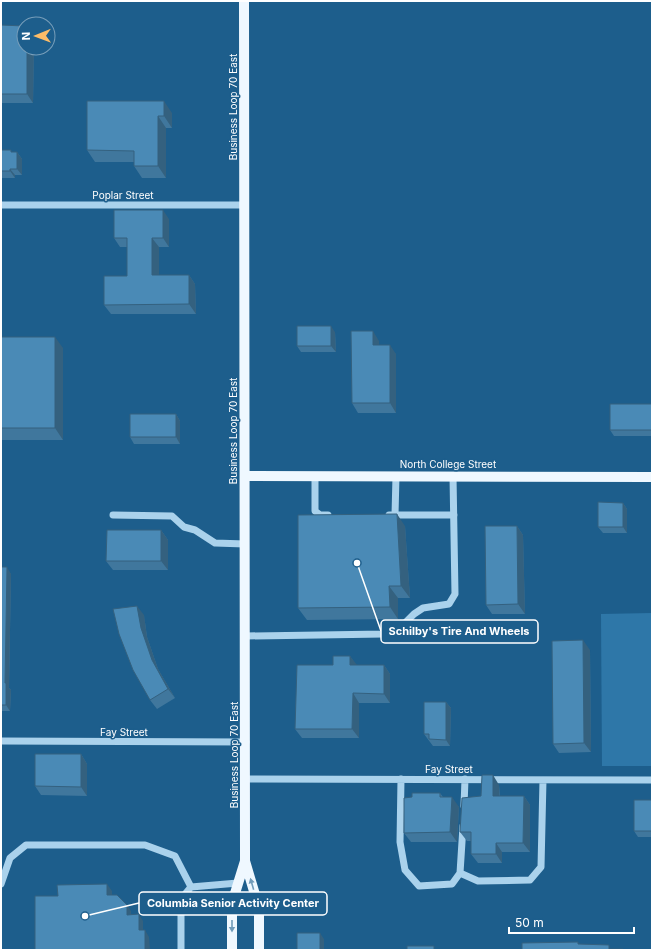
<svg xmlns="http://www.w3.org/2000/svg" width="653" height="951" viewBox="0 0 653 951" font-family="Inter,sans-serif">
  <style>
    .green { fill: #2e77a8 }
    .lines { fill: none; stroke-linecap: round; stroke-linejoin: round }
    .minor { stroke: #aad2ec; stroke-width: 7 }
    .major { stroke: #eff8ff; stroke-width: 10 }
    .wall { fill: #40779d }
    .shaded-wall { fill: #34617f }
    .building { fill: #4a8ab6; stroke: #34617f }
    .oneway { fill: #719cba }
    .labels { text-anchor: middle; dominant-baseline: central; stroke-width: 3; stroke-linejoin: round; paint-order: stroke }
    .street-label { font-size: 10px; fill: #fff; stroke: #1d5e8c }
    .leader { fill: none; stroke: #fff; stroke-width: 1.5 }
    .callout-dot { fill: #fff; stroke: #1d5e8c; stroke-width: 1.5 }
    .callout { fill: #1d5e8c; stroke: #fff; stroke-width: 1.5 }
    .callout-label { font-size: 11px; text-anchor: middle; font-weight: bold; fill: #fff }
  </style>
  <rect width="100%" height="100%" fill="#1d5e8c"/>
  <path class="green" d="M652,613V766H602L601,614Z"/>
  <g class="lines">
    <path class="minor" d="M1,205H245
      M315,476V511L320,515H328
      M113,515L172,516L184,527L195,530L215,543L245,544
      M389,515H454
      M395,515L396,476
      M246,636L384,634L402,626L414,614L423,608L449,604L455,594L453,476
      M1,741L246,742
      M246,779L652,780
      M401,779L400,842L405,870L419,886L452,884L460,873L463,826
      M464,806L465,779
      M460,873L478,881L530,880L541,867L543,780
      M1,884L10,858L26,845H145L175,856L191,887
      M181,950V899L191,887L238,883"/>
    <path class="major" d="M245,476L652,477
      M245,861L259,908V950
      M232,950V903L245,861V853L244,1"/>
  </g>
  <path class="wall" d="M1,25L24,48H34L33,103H1Z
    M87,101L172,113V128H166V178H142L134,166V162H95L87,150Z
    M1,150L12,152H17L22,159V175H15V178H1Z
    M169,219V247H159V275H189L195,284L196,314H111L104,305L127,276V247H120L114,238Z
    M335,332L336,352H301L297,346Z
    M1,337L63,348V440H1Z
    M379,341V345L396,354V413H358L352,403Z
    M652,404V436H614L610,430Z
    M176,414L180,421V444H134L130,437Z
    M623,503L627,509V533H603L598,527Z
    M405,526L410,598H398V619L307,620L298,608Z
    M517,526L523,535L525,614H492L486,605Z
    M161,530L168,540V570H113L106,561Z
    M1,567L11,574L9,688L11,690L10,711H1Z
    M144,615L147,637L158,669L175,698L157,709L150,700Z
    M590,650L591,752L559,753L553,744Z
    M350,656L356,665H384L390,674V703H359V738H302L295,729L333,665Z
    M446,702L451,708L450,746H433L424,734Z
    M81,754L87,764V796L41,795L35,786Z
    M499,785L500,796H524L530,805V852H502V863H478L471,854V841H467L460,832Z
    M440,793L443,797L459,807L457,842H411L404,833L412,797Z
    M652,800V837H638L634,831Z"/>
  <path class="shaded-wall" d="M27,48H34L33,103L27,94Z
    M164,101L172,113V128L164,116Z
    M158,116L166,128V178L158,166Z
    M17,152L22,159V175L17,169Z
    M10,169L15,175V178L10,171Z
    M163,210L169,219V247L163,238Z
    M152,238L159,247V285L152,275Z
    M189,275L195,284L196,314L189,304Z
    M331,326L335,332L336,352L331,346Z
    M373,331L379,341V354L373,345Z
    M55,337L63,348V440L55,428Z
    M390,345L396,354V413L390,403Z
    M176,414L180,421V444L176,437Z
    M623,503L627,509V533L623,527Z
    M397,514L405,526L410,598L401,586Z
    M517,526L523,535L525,614L518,604Z
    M161,530L168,540V570L161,561Z
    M7,567L11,574L9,688L11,690L10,711L6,705L5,683Z
    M389,586L398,598V619L390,607Z
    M137,606L144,615L147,637L158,669L175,698L168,689L152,660L141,628Z
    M583,640L590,650L591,752L584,743Z
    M350,656L357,665H350Z
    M384,665L390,674V703L384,694Z
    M353,693L359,703V738L352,729Z
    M446,702L451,708L450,746L446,740Z
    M81,754L87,764V796L81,787Z
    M493,775L499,785L500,805L493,796Z
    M524,796L530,805V852L523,843Z
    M452,797L459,807L457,842L450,832Z
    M496,843L502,852V863L496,854Z
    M107,884L112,891V901L107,895Z
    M127,905L131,911V921L127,915Z
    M139,914L143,921V937L139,930Z
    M145,930L149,937L150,950H145Z
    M320,933L324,939V950H320Z"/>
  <path class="building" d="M1,25L24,26V48H27V94H1Z
    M87,101H164V116H158V166H134V151L87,150Z
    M1,150H11V152H17V169H10V171H1Z
    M114,210H163V238H152V275H189V304L104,305V276H127V238H114Z
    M297,326H331V346H297Z
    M351,331H373V345H390V403H352Z
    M1,337H55V428H1Z
    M610,404H652V430H610Z
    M130,414H176V437H130Z
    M598,502L623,503V527H598Z
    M397,514L401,586H389L390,607L298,608V515Z
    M485,526H517L518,604L486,605Z
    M107,530H161V561H106Z
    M1,567H7L5,683H6V705H1Z
    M137,606L141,628L152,660L168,689L150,700L133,670L119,634L113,609Z
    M583,640L584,743L553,744L552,641Z
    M333,656H350V665H384V694L353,693L352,729H295L297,665H333Z
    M424,702H446V740L429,739V734H424Z
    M35,754H81V787L35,786Z
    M482,775H493V796H524L523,843H496V854H471V832H460L462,798L481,796Z
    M412,793H440V797H452L450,832L404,833V798L412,797Z
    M634,800H652V831H634Z
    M107,884V895H117L127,905V915L139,914V930H145V950H35V896H58L57,885Z
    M297,933H320V950H297Z
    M578,942V944L609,945V949H623V950H522V943Z
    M407,946H434V950H407Z"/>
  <defs><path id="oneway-solid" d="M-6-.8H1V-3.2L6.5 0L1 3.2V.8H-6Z"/></defs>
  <g class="oneway">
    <use href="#oneway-solid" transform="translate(252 884) rotate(-106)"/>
    <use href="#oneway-solid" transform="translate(232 926) rotate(90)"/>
  </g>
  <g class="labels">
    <g class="street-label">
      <text transform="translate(233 107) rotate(-90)">Business Loop 70 East</text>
      <text x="123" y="195">Poplar Street</text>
      <text transform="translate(233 431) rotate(-90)">Business Loop 70 East</text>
      <text x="448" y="464">North College Street</text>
      <text x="124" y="732">Fay Street</text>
      <text transform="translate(234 755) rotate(-90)">Business Loop 70 East</text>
      <text x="449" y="769">Fay Street</text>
    </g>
  </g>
  <path class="leader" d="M357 563L381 631M85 916L139 903"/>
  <g class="callout-dot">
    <circle cx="357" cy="563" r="4"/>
    <circle cx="85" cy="916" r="4"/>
  </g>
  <g class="callout">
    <rect x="381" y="620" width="157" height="23" rx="4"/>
    <rect x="139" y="892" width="188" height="23" rx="4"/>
  </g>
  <g class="callout-label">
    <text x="459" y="635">Schilby's Tire And Wheels</text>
    <text x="233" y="907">Columbia Senior Activity Center</text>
  </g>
  <rect width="653" height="951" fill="none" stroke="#ffffff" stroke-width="4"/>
  <g transform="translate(36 36) rotate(269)"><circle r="19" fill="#1d5e8c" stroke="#779eba"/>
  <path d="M0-3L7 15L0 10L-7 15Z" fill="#fcbc68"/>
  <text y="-6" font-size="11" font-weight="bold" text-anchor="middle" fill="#ffffff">N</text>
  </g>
  <path d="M509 927v6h125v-6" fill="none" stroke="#ffffff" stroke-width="2"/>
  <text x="515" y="927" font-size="12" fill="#ffffff" stroke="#1d5e8c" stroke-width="3" paint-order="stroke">50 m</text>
</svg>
